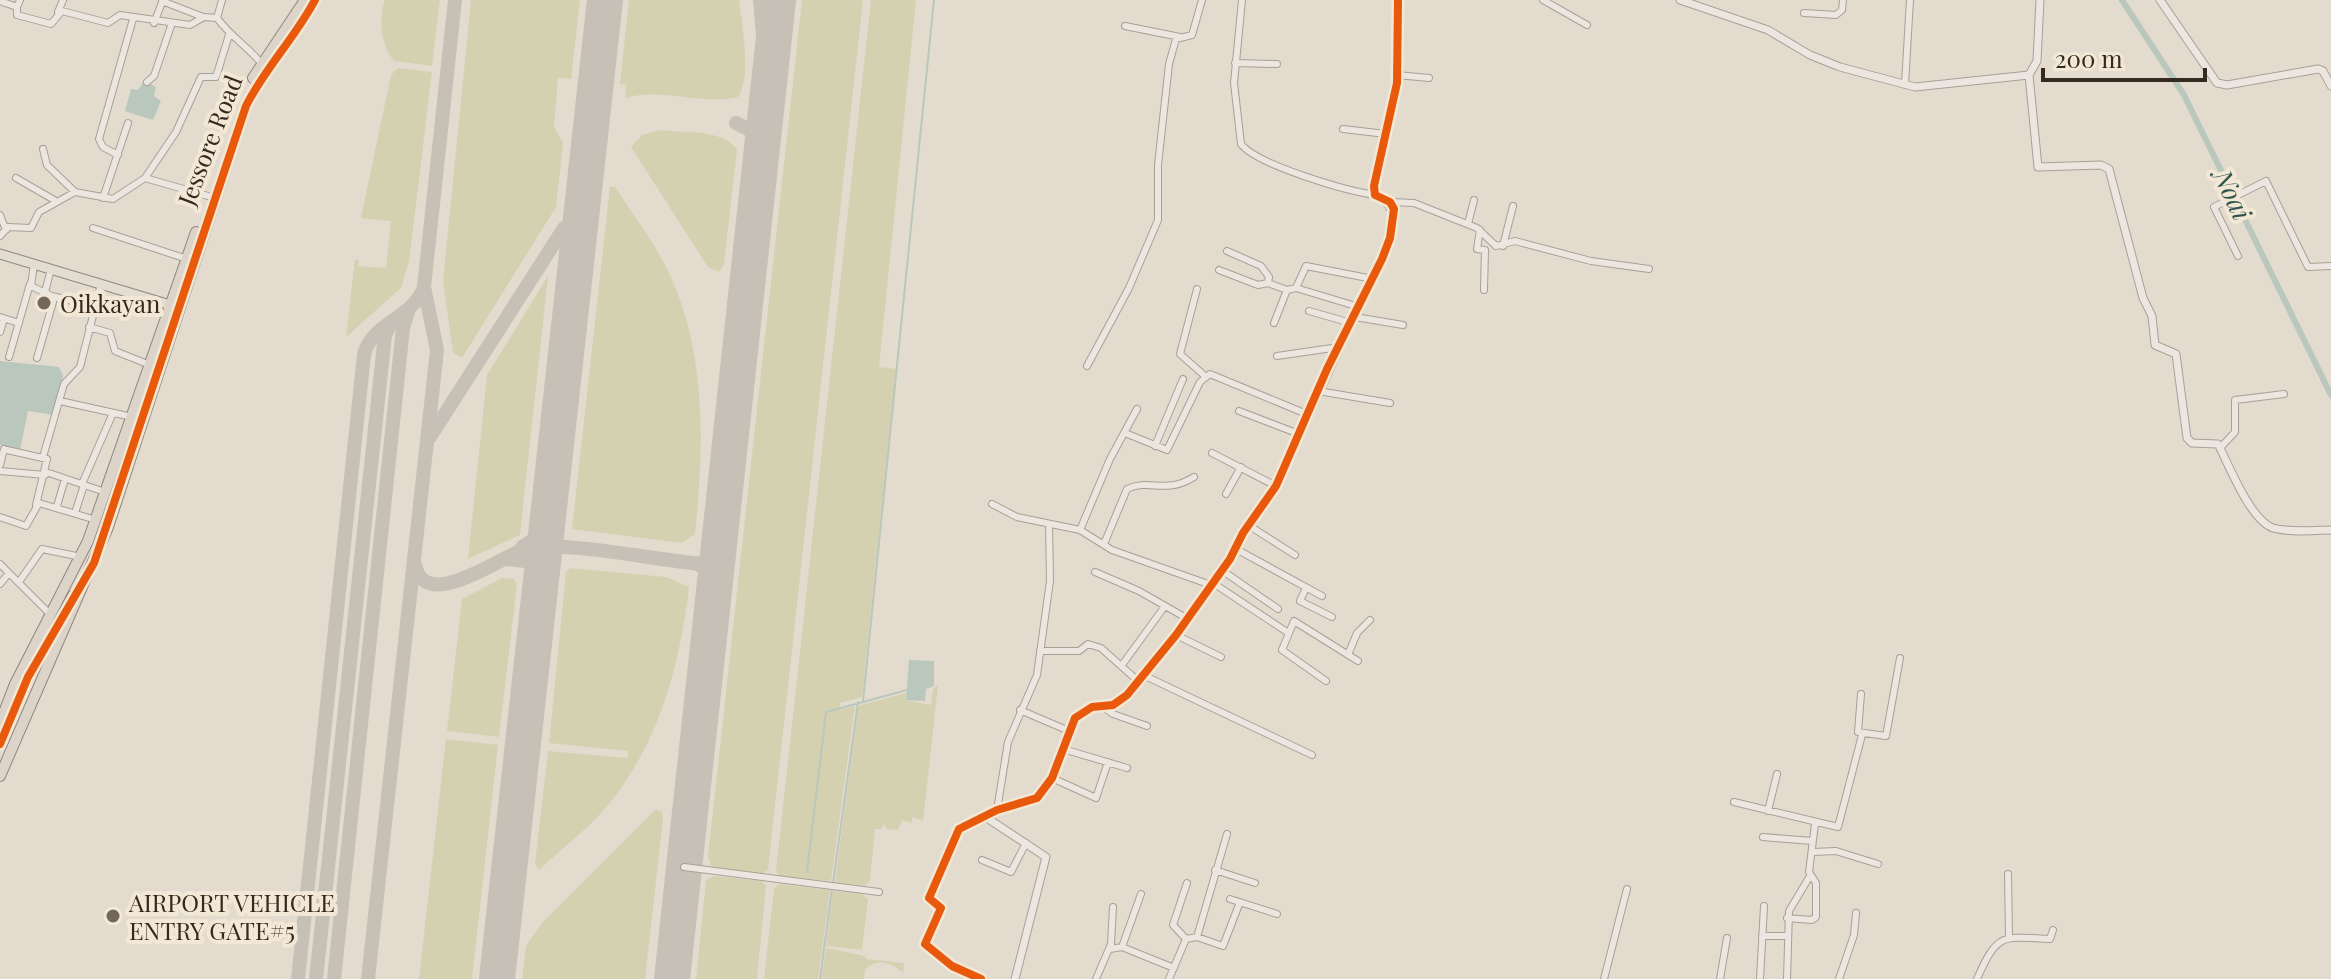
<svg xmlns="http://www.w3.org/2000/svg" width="2331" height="979" viewBox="0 0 2331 979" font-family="'Playfair Display',serif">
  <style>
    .green { fill: #d4d1b1 }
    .water { fill: #b9c7bd }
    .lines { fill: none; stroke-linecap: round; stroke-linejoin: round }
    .stream { stroke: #b9c7bd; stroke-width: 2 }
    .canal { stroke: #b9c7bd; stroke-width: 6 }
    .taxiway { stroke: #c6c0b6; stroke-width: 14 }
    .runway { stroke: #c6c0b6; stroke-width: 36 }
    .minor-casing { stroke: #a8a097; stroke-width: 8 }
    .tertiary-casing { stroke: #a8a097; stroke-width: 9 }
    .primary-casing { stroke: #8e867e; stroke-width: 11 }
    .trunk-casing { stroke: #8e867e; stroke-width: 12 }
    .minor { stroke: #ebe6df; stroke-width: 6 }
    .tertiary { stroke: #ebe6df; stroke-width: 7 }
    .primary { stroke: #e2dcd1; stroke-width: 9 }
    .trunk { stroke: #dcd4c8; stroke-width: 10 }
    .cycleway-casing { stroke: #f3e8d5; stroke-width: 13 }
    .cycleway { stroke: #e8590c; stroke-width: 8 }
    .poi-dot { fill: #73675d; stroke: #f3e8d5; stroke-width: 3 }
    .labels { text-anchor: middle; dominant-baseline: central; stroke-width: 8; stroke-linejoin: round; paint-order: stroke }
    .street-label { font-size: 24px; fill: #362920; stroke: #f3e8d5 }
    .poi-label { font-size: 24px; fill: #362920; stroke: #f3e8d5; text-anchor: start }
    .water-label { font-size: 26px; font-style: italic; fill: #30554f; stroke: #f3e8d5 }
  </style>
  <rect width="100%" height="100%" fill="#e3dbce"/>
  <path class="green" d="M385,0H440L432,66L394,61C381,46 378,19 385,0Z
    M471,0H580L571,79L558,78L554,127L563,143L556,207L462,358L453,353L443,281Z
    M629,0H739C742,23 752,79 738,97C701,106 663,87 625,98L626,85L620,84Z
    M802,0H863L768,870L761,874L712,868L708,856Z
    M871,0H916L879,367L896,369L895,377L862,697L840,703L839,710L855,706L831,881L780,876L776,871Z
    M398,68L432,72L409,262L401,288L346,337L355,259L359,260L358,266L386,268L391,221L361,218L391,75Z
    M660,130C681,133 726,129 737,150L724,264L719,272L708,267L631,147L642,135Z
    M610,187H615C633,215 656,244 670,275C707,357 704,447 695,534L682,543L572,529Z
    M548,276L520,535L468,559L487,375Z
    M570,568L666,577L689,587C680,667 657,750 602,812C583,833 559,851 539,870L535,864L548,751L628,758V751L549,743L566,572Z
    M502,578L514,579L517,584L499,737L447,731L462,599Z
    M938,685L923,821L913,817L911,823L902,820L898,830L887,829L883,824L882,829H875L870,880L865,886L835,882L858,706L906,693V700L931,705L933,689Z
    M446,739L498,745L472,979H419Z
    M656,809L662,812L663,819L645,979H522L526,946L542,923Z
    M714,876L761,881L766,886L757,979H696L706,880Z
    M779,884L830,890L818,979H764L774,889Z
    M833,891L862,894L868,899L862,950L826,946Z
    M826,948L865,956L866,959L904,963L903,973C892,963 877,957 865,970L864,979H821Z"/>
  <path class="water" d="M144,81L156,87L154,96L161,101L153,120L125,111L131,89L138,90Z
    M0,361L59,367L63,376L54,415L28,411L20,450L0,445Z
    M909,660L934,661V686L926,689L925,701L906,700Z"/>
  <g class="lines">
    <path class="stream" d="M863,701L934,0
      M807,872L826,712L907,690
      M833,883L858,702
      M820,979L832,889"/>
    <path class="canal" d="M2122,0L2184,95L2331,395"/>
    <path class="taxiway" d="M760,0L768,92
      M736,123L754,132L761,154
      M430,437L564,228L576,236V257
      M522,547L542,534L547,521
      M506,559L526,561L536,568L539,594
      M695,563L709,570L715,583
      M415,564C424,615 502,555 526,549C569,540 656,561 704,564L715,559L718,553
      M298,979L364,355C371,323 414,318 424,287
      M316,979L385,335L390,325
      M334,979L403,328L409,309
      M368,979L437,350L424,287L455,0"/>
    <path class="runway" d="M497,979L605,0
      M672,979L778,0"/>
    <defs>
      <path id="minor" d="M222,0L217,18C232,38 246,45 262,64
        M1242,0L1234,83L1241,144C1257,165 1347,191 1375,195
        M1543,0L1587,25
        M0,1L17,7L20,0
        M162,1L203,17
        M17,7V15L51,24L62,11L108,23L120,15L190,25L204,17L217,18
        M58,12L63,0
        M1804,13L1836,15L1842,10L1843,0
        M154,23L163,0
        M1125,26L1180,37
        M1235,63L1277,64
        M1397,75L1429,78
        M147,82L154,76L172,23
        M1905,84L1910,0
        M1343,129L1386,134
        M43,149L47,165L75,192
        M118,155L103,147L99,139L133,19
        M16,178L56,201
        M145,178L176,132L201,77H216L229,35
        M103,198L128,123
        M1390,202L1414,203L1477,228L1496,246L1515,241L1591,261L1649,269
        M0,215L6,230
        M1468,224L1474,200
        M93,228L187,259
        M1480,230L1477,249L1485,250L1484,290
        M0,236L8,227L31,228L39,212L75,192L113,199L145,178L208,196
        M1503,246L1513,206
        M1227,251L1261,266L1269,277L1268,283L1287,290L1296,288L1306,266L1373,279
        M2238,256L2214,207L2266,181L2308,267L2331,266
        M34,264L31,286L52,296L53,302L37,358
        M1219,270L1258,285L1268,283
        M1296,288L1359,307
        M1197,289L1180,354L1205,376
        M45,292L51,269
        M52,296L93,306
        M1309,311L1351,323
        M0,317L19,323
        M1355,317L1403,325
        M1274,323L1287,290
        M89,327L110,333L115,351L150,365
        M0,332L4,319
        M1277,356L1339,347
        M9,357L30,284
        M1087,366L1129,288L1158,220V165L1169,64L1176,39L1192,35L1202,0
        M1318,391L1390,403
        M60,401L132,417
        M1239,411L1299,434
        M1125,433L1167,450L1200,382L1210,374L1309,415
        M1155,446L1183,379
        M2221,447L2235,432V400L2284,394
        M7,450L47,459L36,505
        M1212,453L1276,486
        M43,457L64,384L80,367L101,284
        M0,465L4,449
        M0,471L45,475
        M46,472L105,492
        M82,484L113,413
        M1226,494L1241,467
        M992,504L1017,517L1080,530L1112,550L1211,585
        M57,506L65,479
        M75,513L84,485
        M0,517L26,526L39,503L96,520
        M1248,525L1295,555
        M1080,530L1110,459L1137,409
        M1104,544L1127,489C1150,478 1165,495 1194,477
        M1236,549L1322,596
        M0,564L51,615
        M1220,569L1278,609
        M1095,572L1139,591L1188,619
        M19,582L42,549L81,557
        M1213,583L1287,632
        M0,584L9,573
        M1306,588L1300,601L1332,617
        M1176,635L1221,657
        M1040,651H1079L1088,644L1101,648L1138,681
        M1348,655L1357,633L1370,620
        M1122,665L1165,606
        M1143,675L1312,755
        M1326,681L1282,650L1294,621L1358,661
        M1861,694L1858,732L1886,736L1900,658
        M1102,706L1113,714L1147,726
        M1020,710L1069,731
        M1063,749L1127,768
        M1052,778L1096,798L1108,762
        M1734,802L1838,827L1862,735
        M997,810L1008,742L1037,675L1050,581L1049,524
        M1768,811L1777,774
        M1763,837L1812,841
        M1813,852L1836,851L1878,864
        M982,860L1011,872L1026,843
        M684,867L879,892
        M1215,870L1255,883
        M2008,874L2009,937
        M1230,899L1277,914
        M1787,918L1812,920L1816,917V883L1809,872L1815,824
        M1762,936H1787
        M1197,937L1223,946L1240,902
        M1186,939L1197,937L1227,834
        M1122,947L1141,894
        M1110,949L1122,947L1174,968
        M981,979L952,966L925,944L941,908L929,898C944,865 947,830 984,816
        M1096,979L1111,944L1113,907
        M1169,979L1186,939L1173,925L1187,883
        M1604,979L1627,889
        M1720,979L1727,938
        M1760,979L1764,906
        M1787,979L1789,911L1810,876
        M1839,979L1854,935L1856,913
        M1977,979C1998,931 2003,937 2050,939L2053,930"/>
      <path id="tertiary" d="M1680,0L1768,30L1810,55L1840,67L1915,87L2029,75L2038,167L2101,165L2109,169L2143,298L2152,316L2155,345L2176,354L2187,438L2192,443L2218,444C2229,465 2250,520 2273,528C2291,533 2313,530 2331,530
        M2160,0L2217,83L2227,85L2318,69L2323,71L2331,86
        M2029,75L2037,61L2040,0
        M984,816L1037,798L1052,778L1075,718L1092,707L1113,705L1127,695L1188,619L1276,486L1390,238C1393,216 1397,206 1375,195L1374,186L1397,83L1398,0
        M984,816L1046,857L1015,979"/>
      <path id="primary" d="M0,254L177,307
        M0,744L28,677L73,595L75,596"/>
      <path id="trunk" d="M253,78L305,0
        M0,723L15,684L88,541L196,232
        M0,776L108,527L246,106C265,68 295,38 315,0"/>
    </defs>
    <use href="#minor" class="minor-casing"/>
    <use href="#tertiary" class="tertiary-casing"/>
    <use href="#primary" class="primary-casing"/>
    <use href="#trunk" class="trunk-casing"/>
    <use href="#minor" class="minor"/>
    <use href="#tertiary" class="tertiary"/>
    <use href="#primary" class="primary"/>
    <use href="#trunk" class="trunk"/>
    <defs>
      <path id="cycleway" d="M0,744L28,677L94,563L246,106C265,68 295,38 315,0
        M981,979L952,966L925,944L941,908L929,898L959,829L997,810L1037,798L1052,778L1075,718L1092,707L1113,705L1127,695L1176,635L1230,559L1243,533L1276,486L1327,369L1382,259L1390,238L1394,209L1390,202L1375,195L1374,186L1397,83L1398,0"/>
    </defs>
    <use href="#cycleway" class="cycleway-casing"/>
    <use href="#cycleway" class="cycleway"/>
  </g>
  <g class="poi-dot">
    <circle cx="44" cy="303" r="8"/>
    <circle cx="113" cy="916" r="8"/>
  </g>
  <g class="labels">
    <g class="street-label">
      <text transform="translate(209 140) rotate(-69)">Jessore Road</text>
    </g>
    <g class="poi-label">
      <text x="60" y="303">Oikkayan</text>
      <text x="129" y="902">AIRPORT VEHICLE<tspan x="129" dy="28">ENTRY GATE#5</tspan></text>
    </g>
    <g class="water-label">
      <text transform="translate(2233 194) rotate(64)">Noai</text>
    </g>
  </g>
  <path d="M2043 68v12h162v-12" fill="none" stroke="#362920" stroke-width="4"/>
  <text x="2055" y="68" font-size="24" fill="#362920" stroke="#f3e8d5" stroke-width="6" paint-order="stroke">200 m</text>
</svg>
